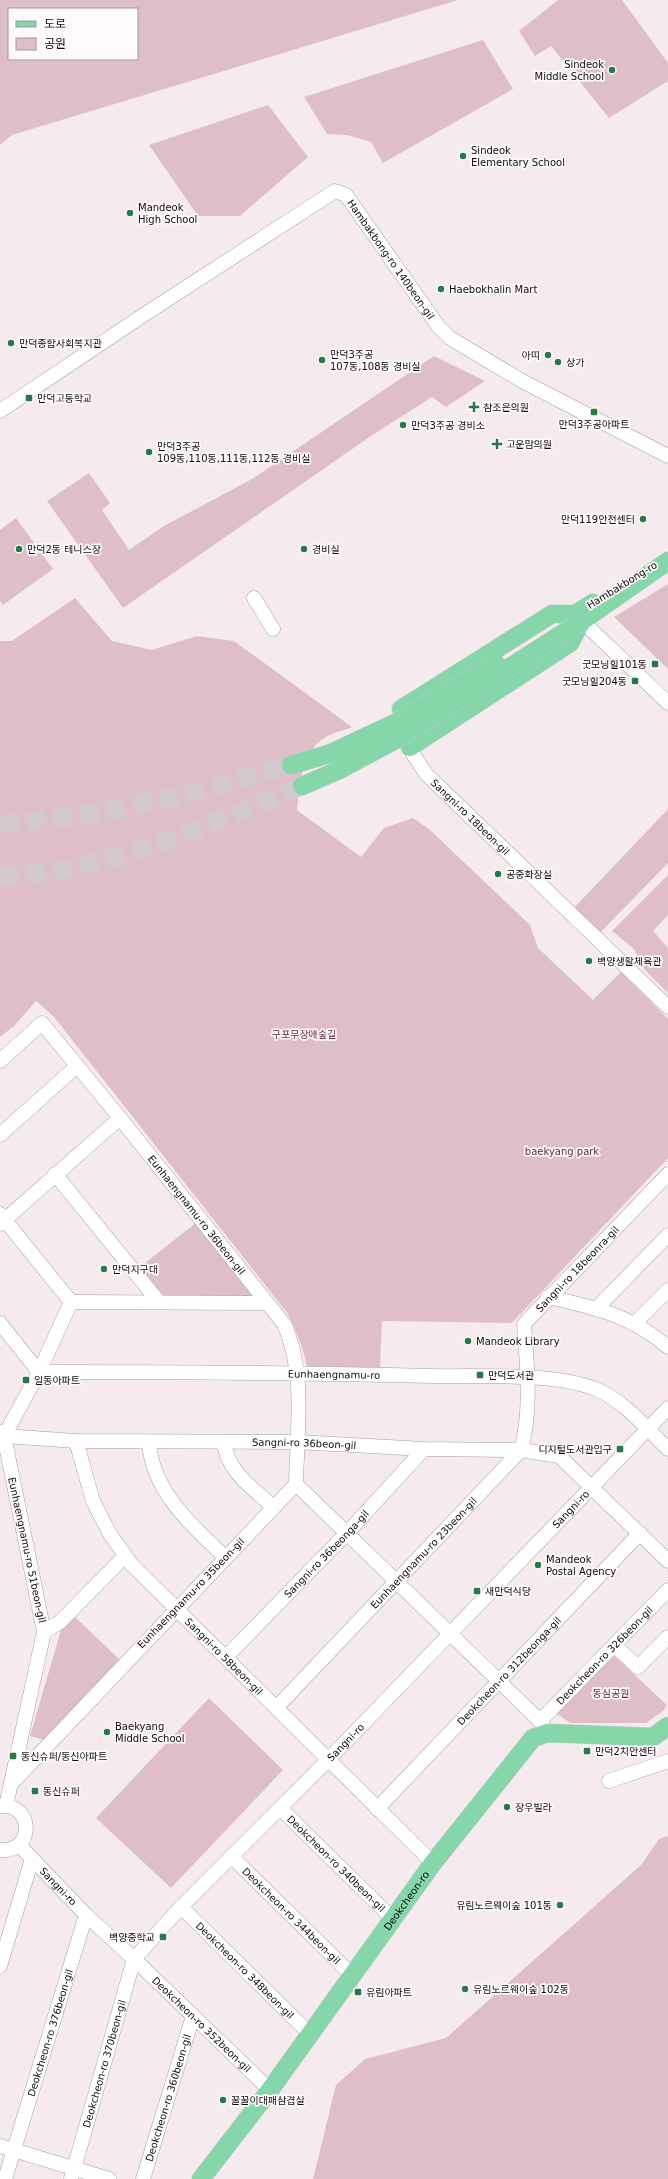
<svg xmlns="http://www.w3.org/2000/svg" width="668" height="2179" viewBox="0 0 668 2179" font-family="'DejaVu Sans','Noto Sans KR',sans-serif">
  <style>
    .green { fill: #dfbfc7; fill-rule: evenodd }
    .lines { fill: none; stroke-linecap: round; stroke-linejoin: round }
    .major-tunnel { stroke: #d2c9cc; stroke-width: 18; stroke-dasharray: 18 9; stroke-linecap: butt }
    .minor-casing { stroke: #a99fa2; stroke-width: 15 }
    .major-casing { stroke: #cac9ca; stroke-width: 19 }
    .minor { stroke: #fff; stroke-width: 14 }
    .major { stroke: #85d6a9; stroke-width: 18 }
    .major-bridge-casing { stroke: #cac9ca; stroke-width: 19; stroke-linecap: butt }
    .major-bridge { stroke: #85d6a9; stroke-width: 18 }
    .poi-dot { fill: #27784a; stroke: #fefafb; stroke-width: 1.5 }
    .labels { text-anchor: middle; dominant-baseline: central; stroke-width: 3.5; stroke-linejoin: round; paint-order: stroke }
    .poi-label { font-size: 10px; fill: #0e0b0c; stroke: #fefafb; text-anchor: start }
    .street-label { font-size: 10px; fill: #0e0b0c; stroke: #fefafb }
    .park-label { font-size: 10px; fill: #63283c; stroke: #fefafb }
  </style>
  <rect width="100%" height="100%" fill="#f5ebee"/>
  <path class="green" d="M0,0H458L12,135L0,145ZM9,9H137V59H9Z
    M558,0H622L668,63V81L609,118L551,46L535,56L519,31Z
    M483,40L513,89L383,163L371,142L347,135L327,134L304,97Z
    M268,105L308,157L240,216H198L149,145Z
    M434,356L485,381L446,407L432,397L371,436L123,608L47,501L89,473L110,503L102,510L129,550L164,526L252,479Z
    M16,518L53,569L3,605L0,601V530Z
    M668,584V669L614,617Z
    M75,598L112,641L152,650L197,636L234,641L352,727C342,731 331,733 323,739C302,752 299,788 297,810L361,857L384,828L413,818L429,829L530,925L538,948L593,1000L621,972L668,1019V1158L512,1323L382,1321L380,1368L307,1366L301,1344L288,1314L54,1017L36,1001L14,1026L0,1037V641H12Z
    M668,809V863L596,937L570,912Z
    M668,875V915L653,931L668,948V993L645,970L634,949L612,931Z
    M198,1221L254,1295L248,1299L165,1298L139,1268Z
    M74,1616L120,1660L44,1740L30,1736L61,1630Z
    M610,1652L667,1705L663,1711L646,1723H570L556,1713Z
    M209,1698L283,1770L171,1888L96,1818Z
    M668,1836V2179H313L336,2085L365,2059L446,2038L641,1865L659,1839Z"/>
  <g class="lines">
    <path class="major-tunnel" d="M0,824C20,822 40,821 60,818C138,809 216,787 291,765
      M0,877C35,874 71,870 105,860C173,842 238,813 302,786"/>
    <defs>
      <g id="minor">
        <path id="s1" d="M0,411L142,316L335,191L346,195L438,326L450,338L522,381L668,456"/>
        <path d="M254,598L273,629"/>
        <path d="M582,621L668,703"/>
        <path id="s2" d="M406,737L413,754L426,774L668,1007"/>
        <path id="s3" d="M0,1061L42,1023L120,1118L284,1324C306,1372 297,1432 296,1484L11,1784"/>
        <path d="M0,1135L77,1066"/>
        <path d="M55,1174L159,1302"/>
        <path d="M0,1214L71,1302"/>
        <path d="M0,1224L120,1118"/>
        <path d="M548,1297C596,1308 630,1315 668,1347"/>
        <path d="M71,1302L267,1303"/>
        <path d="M597,1308L668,1235"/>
        <path d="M0,1323L39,1372"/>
        <path d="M635,1323L668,1290"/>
        <path id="s4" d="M39,1372C170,1372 301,1373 432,1376C478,1377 557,1372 598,1390C625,1402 647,1429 668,1449"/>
        <path id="s5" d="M0,1432L4,1436L76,1441L297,1442L424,1449L521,1450L559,1456L668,1561"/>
        <path id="s6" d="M76,1441L93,1501L110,1534L132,1565L433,1863"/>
        <path d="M149,1442C152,1491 192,1526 225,1557"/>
        <path d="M224,1442C227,1472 253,1488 273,1507"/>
        <path d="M296,1484L540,1721L547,1733"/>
        <path d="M44,1632L60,1622L125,1556"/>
        <path d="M614,1645L638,1667L668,1637"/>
        <path id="s7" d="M226,1657L347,1533L424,1449"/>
        <path id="s8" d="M276,1708L521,1450C532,1409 527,1366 524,1324L668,1174"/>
        <path id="s9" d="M540,1721L668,1590"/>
        <path d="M609,1781L668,1761"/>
        <path d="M0,1806C34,1803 35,1853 0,1850"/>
        <path d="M6,1806L44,1632L4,1436L39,1372L71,1302"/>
        <path id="s10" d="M280,1808L393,1919"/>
        <path id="s11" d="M377,1809L640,1533"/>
        <path id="s12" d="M19,1845L86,1915L134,1959L181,1907L327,1761L668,1408"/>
        <path id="s13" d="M231,1856L352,1975"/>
        <path id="s14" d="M181,1907L310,2034"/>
        <path d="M0,1966L32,1859"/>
        <path d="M0,2146L109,2179"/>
        <path id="s15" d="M5,2179L86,1915"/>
        <path id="s16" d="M71,2179L134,1959L270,2090"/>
        <path id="s17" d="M143,2179L193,2016"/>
      </g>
      <g id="major">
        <path d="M401,709L552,614H575L593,603"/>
        <path d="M410,747L570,643L582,621L668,561"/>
        <path d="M291,765L329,754"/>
        <path d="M302,786L339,770"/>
        <path id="s18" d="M201,2179L270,2090L433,1863L533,1738L547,1733L653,1737L668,1726"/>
      </g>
    </defs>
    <use href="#minor" class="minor-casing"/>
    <use href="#major" class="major-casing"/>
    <use href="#minor" class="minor"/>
    <use href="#major" class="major"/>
    <defs>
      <path id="major-bridge" d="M329,754L397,722L496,663
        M339,770L399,738L582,621"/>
    </defs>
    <use href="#major-bridge" class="major-bridge-casing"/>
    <use href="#major-bridge" class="major-bridge"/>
  </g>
  <g class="poi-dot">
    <circle cx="612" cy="70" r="4"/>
    <circle cx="463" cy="156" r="4"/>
    <circle cx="130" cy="213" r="4"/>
    <circle cx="441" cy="289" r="4"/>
    <circle cx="11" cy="343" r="4"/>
    <circle cx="548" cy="355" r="4"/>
    <circle cx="322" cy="360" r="4"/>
    <circle cx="558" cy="362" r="4"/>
    <rect x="25" y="394" width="8" height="8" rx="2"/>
    <path d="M472 401h4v4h4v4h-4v4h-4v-4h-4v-4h4z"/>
    <rect x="590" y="408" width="8" height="8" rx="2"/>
    <circle cx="403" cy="425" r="4"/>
    <path d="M495 438h4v4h4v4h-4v4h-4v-4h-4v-4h4z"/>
    <circle cx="149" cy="452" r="4"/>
    <circle cx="643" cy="519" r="4"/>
    <circle cx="19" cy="549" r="4"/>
    <circle cx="304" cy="549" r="4"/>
    <rect x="651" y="660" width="8" height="8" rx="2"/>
    <rect x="631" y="677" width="8" height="8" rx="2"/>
    <circle cx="498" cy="874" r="4"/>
    <circle cx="589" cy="961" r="4"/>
    <circle cx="104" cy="1269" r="4"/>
    <circle cx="468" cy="1341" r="4"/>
    <rect x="476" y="1371" width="8" height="8" rx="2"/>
    <rect x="22" y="1376" width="8" height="8" rx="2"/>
    <rect x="616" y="1445" width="8" height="8" rx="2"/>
    <circle cx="538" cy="1565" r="4"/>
    <rect x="473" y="1587" width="8" height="8" rx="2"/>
    <circle cx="107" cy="1732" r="4"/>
    <rect x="583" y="1747" width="8" height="8" rx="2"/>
    <rect x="9" y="1752" width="8" height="8" rx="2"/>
    <rect x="31" y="1787" width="8" height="8" rx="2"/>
    <circle cx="507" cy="1807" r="4"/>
    <circle cx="560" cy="1905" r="4"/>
    <rect x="159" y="1933" width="8" height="8" rx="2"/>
    <circle cx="465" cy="1989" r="4"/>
    <rect x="354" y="1988" width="8" height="8" rx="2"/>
    <circle cx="223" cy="2100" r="4"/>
  </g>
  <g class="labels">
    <g class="poi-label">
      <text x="604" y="64" text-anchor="end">Sindeok<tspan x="604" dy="12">Middle School</tspan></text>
      <text x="471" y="150">Sindeok<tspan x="471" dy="12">Elementary School</tspan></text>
      <text x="138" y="207">Mandeok<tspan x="138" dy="12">High School</tspan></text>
      <text x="449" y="289">Haebokhalin Mart</text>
      <text x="19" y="343">만덕종합사회복지관</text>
      <text x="330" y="354">만덕3주공<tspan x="330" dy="12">107동,108동 경비실</tspan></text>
      <text x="540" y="355" text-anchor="end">아띠</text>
      <text x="566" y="362">상가</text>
      <text x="37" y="398">만덕고등학교</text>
      <text x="483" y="407">참조은의원</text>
      <text x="594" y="424" text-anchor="middle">만덕3주공아파트</text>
      <text x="411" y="425">만덕3주공 경비소</text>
      <text x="506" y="444">고운맘의원</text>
      <text x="157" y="446">만덕3주공<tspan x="157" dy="12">109동,110동,111동,112동 경비실</tspan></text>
      <text x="635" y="519" text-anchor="end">만덕119안전센터</text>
      <text x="27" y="549">만덕2동 테니스장</text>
      <text x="312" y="549">경비실</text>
      <text x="647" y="664" text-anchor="end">굿모닝힐101동</text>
      <text x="627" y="681" text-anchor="end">굿모닝힐204동</text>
      <text x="506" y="874">공중화장실</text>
      <text x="597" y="961">백양생활체육관</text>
      <text x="112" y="1269">만덕지구대</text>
      <text x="476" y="1341">Mandeok Library</text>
      <text x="488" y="1375">만덕도서관</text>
      <text x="34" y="1380">일동아파트</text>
      <text x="612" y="1449" text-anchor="end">디지털도서관입구</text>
      <text x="546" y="1559">Mandeok<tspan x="546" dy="12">Postal Agency</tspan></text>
      <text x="485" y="1591">새만덕식당</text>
      <text x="115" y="1726">Baekyang<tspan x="115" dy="12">Middle School</tspan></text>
      <text x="595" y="1751">만덕2치안센터</text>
      <text x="21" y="1756">동신슈퍼/동신아파트</text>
      <text x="43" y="1791">동신슈퍼</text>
      <text x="515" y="1807">장우빌라</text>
      <text x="552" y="1905" text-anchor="end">유림노르웨이숲 101동</text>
      <text x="155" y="1937" text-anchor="end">백양중학교</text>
      <text x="473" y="1989">유림노르웨이숲 102동</text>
      <text x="366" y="1992">유림아파트</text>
      <text x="231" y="2100">꿀꿀이대패삼겹살</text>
    </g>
    <g class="street-label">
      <text stroke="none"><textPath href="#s1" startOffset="491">Hambakbong-ro 140beon-gil</textPath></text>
      <text transform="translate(622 585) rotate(-32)">Hambakbong-ro</text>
      <text stroke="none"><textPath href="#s2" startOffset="104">Sangni-ro 18beon-gil</textPath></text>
      <text stroke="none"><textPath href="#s3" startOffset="303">Eunhaengnamu-ro 36beon-gil</textPath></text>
      <text stroke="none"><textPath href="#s8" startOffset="559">Sangni-ro 18beonra-gil</textPath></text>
      <text stroke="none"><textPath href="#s4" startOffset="295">Eunhaengnamu-ro</textPath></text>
      <text stroke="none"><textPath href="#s5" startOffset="306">Sangni-ro 36beon-gil</textPath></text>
      <text stroke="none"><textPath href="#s12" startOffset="789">Sangni-ro</textPath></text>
      <text transform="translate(27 1550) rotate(78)">Eunhaengnamu-ro 51beon-gil</text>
      <text stroke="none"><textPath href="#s8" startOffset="214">Eunhaengnamu-ro 23beon-gil</textPath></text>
      <text stroke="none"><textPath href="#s7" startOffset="144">Sangni-ro 36beonga-gil</textPath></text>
      <text transform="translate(191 1593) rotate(-46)">Eunhaengnamu-ro 35beon-gil</text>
      <text stroke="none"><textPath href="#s9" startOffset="92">Deokcheon-ro 326beon-gil</textPath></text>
      <text stroke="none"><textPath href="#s6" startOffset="267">Sangni-ro 58beon-gil</textPath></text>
      <text stroke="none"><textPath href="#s11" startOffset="191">Deokcheon-ro 312beonga-gil</textPath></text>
      <text stroke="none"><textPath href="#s12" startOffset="465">Sangni-ro</textPath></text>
      <text stroke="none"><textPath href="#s10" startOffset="79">Deokcheon-ro 340beon-gil</textPath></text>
      <text stroke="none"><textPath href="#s12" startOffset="57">Sangni-ro</textPath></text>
      <text stroke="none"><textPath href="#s18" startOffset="346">Deokcheon-ro</textPath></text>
      <text stroke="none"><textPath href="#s13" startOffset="85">Deokcheon-ro 344beon-gil</textPath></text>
      <text stroke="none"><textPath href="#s14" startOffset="90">Deokcheon-ro 348beon-gil</textPath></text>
      <text stroke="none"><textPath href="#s16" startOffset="323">Deokcheon-ro 352beon-gil</textPath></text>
      <text stroke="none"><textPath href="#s15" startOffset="153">Deokcheon-ro 376beon-gil</textPath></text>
      <text stroke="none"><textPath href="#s16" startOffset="120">Deokcheon-ro 370beon-gil</textPath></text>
      <text stroke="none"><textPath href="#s17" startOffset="85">Deokcheon-ro 360beon-gil</textPath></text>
    </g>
    <g class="park-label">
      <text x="304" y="1034">구포무장애숲길</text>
      <text x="562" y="1151">baekyang park</text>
      <text x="611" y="1693">동심공원</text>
    </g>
  </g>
  <rect x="8" y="8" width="130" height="52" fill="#fefafb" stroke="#9e9a9b"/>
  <rect x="16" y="21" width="20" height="6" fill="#85d6a9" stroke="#9e9a9b"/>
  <text x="44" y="28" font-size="12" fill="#0e0b0c">도로</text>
  <rect x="16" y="38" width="20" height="12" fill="#dfbfc7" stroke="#9e9a9b"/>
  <text x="44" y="48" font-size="12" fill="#0e0b0c">공원</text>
</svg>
